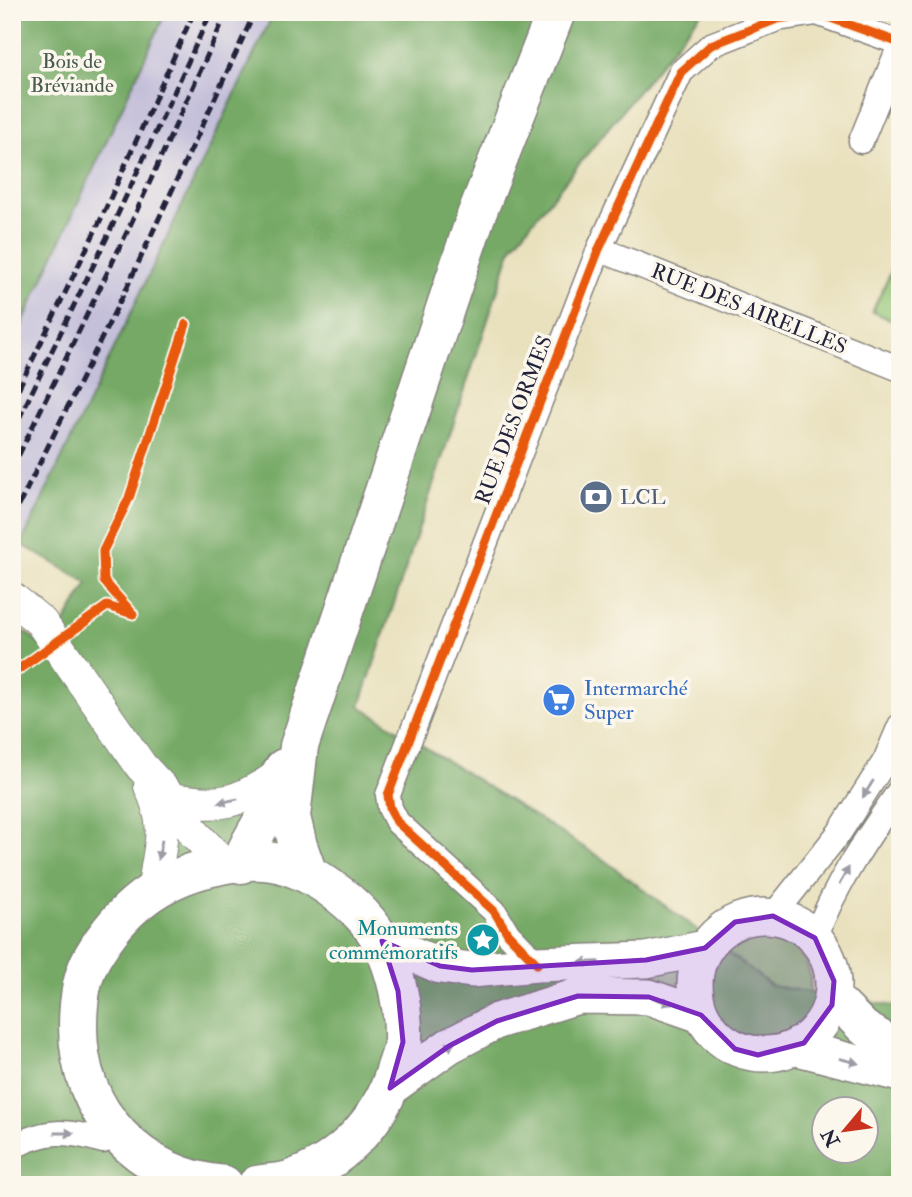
<svg xmlns="http://www.w3.org/2000/svg" width="912" height="1197" viewBox="0 0 912 1197" font-family="'IM FELL Double Pica',serif">
  <style>
    .industrial { fill: #c5c0da }
    .green { fill: #92c373; stroke: #5a7257; stroke-width: 2 }
    .forest { fill: #75a965; stroke: #4c6650; stroke-width: 2; fill-rule: evenodd }
    .lines { fill: none; stroke-linecap: round; stroke-linejoin: round }
    .minor-casing { stroke: #86827c; stroke-width: 27 }
    .tertiary-casing { stroke: #86827c; stroke-width: 34 }
    .secondary-casing { stroke: #86827c; stroke-width: 38 }
    .primary-casing { stroke: #86827c; stroke-width: 41 }
    .minor { stroke: #fff; stroke-width: 24 }
    .tertiary { stroke: #fff; stroke-width: 32 }
    .secondary { stroke: #fff; stroke-width: 35 }
    .primary { stroke: #fff; stroke-width: 38 }
    .rail { stroke: #22223b; stroke-width: 5; stroke-dasharray: 10 5; stroke-linecap: butt }
    .cycleway-casing { stroke: #fbf7ec; stroke-width: 13 }
    .cycleway { stroke: #e8590c; stroke-width: 9 }
    .oneway { fill: #9c9ca7 }
    .marked { fill: #7b2cbf; fill-opacity: 0.2; stroke: #7b2cbf; stroke-width: 5; stroke-linejoin: round }
    .labels { text-anchor: middle; dominant-baseline: central; stroke-width: 7; stroke-linejoin: round; paint-order: stroke }
    .park-label { font-size: 21px; fill: #495a4f; stroke: #fbf7ec }
    .street-label { font-size: 21px; fill: #22223b; stroke: #fbf7ec }
    .service-label { font-size: 21px; fill: #4e5e75; stroke: #fbf7ec; text-anchor: start }
    .shop-label { font-size: 21px; fill: #366cbe; stroke: #fbf7ec; text-anchor: start }
    .culture-label { font-size: 21px; fill: #0d838f; stroke: #fbf7ec; text-anchor: end }
  </style>
  <rect width="100%" height="100%" fill="#fbf7ec"/>
  <filter id="ink" filterUnits="userSpaceOnUse"><feTurbulence type="fractalNoise" baseFrequency=".0143" numOctaves="2"/><feDisplacementMap in="SourceGraphic" scale="14" xChannelSelector="R" yChannelSelector="G"/><feConvolveMatrix kernelMatrix="1 2 1 2 8 2 1 2 1" color-interpolation-filters="sRGB"/></filter>
  <filter id="wash" filterUnits="userSpaceOnUse"><feTurbulence type="fractalNoise" baseFrequency=".00686" numOctaves="4" result="noise"/><feDisplacementMap in="SourceGraphic" scale="28" xChannelSelector="R" yChannelSelector="G"/><feGaussianBlur stdDeviation="1.57" result="paint"/><feColorMatrix in="noise" values="0 0 0 0 0 0 0 0 0 0 0 0 0 0 0 0 0 1.4 0 .05"/><feComposite in="paint" operator="in"/></filter>
  <g filter="url(#wash)">
    <rect width="100%" height="100%" fill="#e9e1be"/>
    <path class="industrial" d="M166,12H274L21,544L12,539V346Z"/>
    <path class="green" d="M898,257L900,258V323L872,312Z
      M751,934C800,932 825,972 802,1015L718,955C728,944 737,939 751,934Z"/>
    <path class="forest" d="M12,12H166L12,346Z
      M274,12H702L512,247L360,706L604,860L772,986L900,1007V1185H12V621L48,651L88,583L21,544ZM824,1110H866V1152H824Z"/>
  </g>
  <g filter="url(#ink)">
    <g class="lines">
      <defs>
        <path id="minor" d="M861,141L900,45
          M599,249L900,369
          M773,916L839,833L885,761L900,726
          M815,938C835,884 867,838 900,790
          M537,964L508,934L494,911L397,822L390,808L388,795L599,249L681,72L711,45L777,19L817,13L900,43
          M12,1147C47,1129 66,1130 103,1141L116,1134"/>
        <path id="tertiary" d="M12,598L41,622L141,766L172,799L195,834L224,864
          M150,786C171,832 158,844 154,890
          M172,799C222,807 236,804 278,776"/>
        <path id="secondary" d="M695 985a69 69 0 1 1 138 0a69 69 0 1 1-138 0Z
          M382,941L440,966L472,970L537,964L646,960L705,948
          M832,1005L842,1006L864,1028L900,1049
          M798,1048L900,1074
          M390,1088L449,1046L497,1021L578,996L649,997L701,1015"/>
        <path id="primary" d="M241,864C247,845 258,831 266,814C272,798 274,782 284,768
          M308,874L298,846L291,817L299,746L476,216L556,12
          M224,1185C139,1176 78,1113 78,1027C78,1004 81,976 93,956C121,909 158,879 212,867C228,863 248,860 264,861C305,863 364,906 382,943C396,971 404,1009 403,1040C403,1050 398,1061 395,1071C381,1121 339,1164 289,1180C279,1183 267,1183 257,1185"/>
      </defs>
      <use href="#minor" class="minor-casing"/>
      <use href="#tertiary" class="tertiary-casing"/>
      <use href="#secondary" class="secondary-casing"/>
      <use href="#primary" class="primary-casing"/>
      <use href="#minor" class="minor"/>
      <use href="#tertiary" class="tertiary"/>
      <use href="#secondary" class="secondary"/>
      <use href="#primary" class="primary"/>
      <path class="rail" d="M12,402L101,219L194,12
        M12,433L110,231L211,12
        M12,469L128,230L227,12
        M12,519L128,285L255,12"/>
      <defs>
        <path id="cycleway" d="M133,614L104,581L103,551L129,498L186,324
          M12,674L107,606L133,614
          M537,964L508,934L494,911L397,822L390,808L388,795L599,249L681,72L711,45L777,19L817,13L900,43"/>
      </defs>
      <use href="#cycleway" class="cycleway-casing"/>
      <use href="#cycleway" class="cycleway"/>
    </g>
    <defs><path id="oneway-solid" d="M-6-.8H1V-3.2L6.5 0L1 3.2V.8H-6Z" transform="scale(1.75)"/></defs>
    <g class="oneway">
      <use href="#oneway-solid" transform="translate(868 789) rotate(122)"/>
      <use href="#oneway-solid" transform="translate(228 801) rotate(168)"/>
      <use href="#oneway-solid" transform="translate(160 850) rotate(101)"/>
      <use href="#oneway-solid" transform="translate(844 876) rotate(-61)"/>
      <use href="#oneway-solid" transform="translate(589 962) rotate(178)"/>
      <use href="#oneway-solid" transform="translate(662 1001) rotate(20)"/>
      <use href="#oneway-solid" transform="translate(446 1048) rotate(-33)"/>
      <use href="#oneway-solid" transform="translate(849 1061) rotate(15)"/>
      <use href="#oneway-solid" transform="translate(64 1133)"/>
    </g>
  </g>
  <path class="marked" d="M773,916L815,938L834,981L832,1005L804,1043L758,1055L735,1049L701,1015L649,997L578,996L497,1021L449,1046L390,1088L403,1042L398,991L382,941L440,966L472,970L646,960L705,948L735,922Z"/>
  <defs>
    <symbol id="bank-disc" viewBox="-11 -11 22 22"><circle r="9.5" fill="#5c6f8a" stroke="#fbf7ec"/><path d="M-6-4H6V4H-6ZM0-2.3a2.3 2.3 0 1 0 0 4.6a2.3 2.3 0 1 0 0-4.6Z" fill="#fff"/></symbol>
    <symbol id="supermarket-disc" viewBox="-11 -11 22 22"><circle r="9.5" fill="#3f7fe0" stroke="#fbf7ec"/><path d="M-6-5.5h2.5l.6 2H6L4.5 2H-2.5L-4.4-4H-6ZM-1.5 3.2a1.3 1.3 0 1 0 .1 0ZM3 3.2a1.3 1.3 0 1 0 .1 0Z" fill="#fff"/></symbol>
    <symbol id="sight-disc" viewBox="-11 -11 22 22"><circle r="9.5" fill="#0f9aa8" stroke="#fbf7ec"/><path d="M0-6L1.8-2.2L6-1.7L2.9 1.2L3.7 5.4L0 3.3L-3.7 5.4L-2.9 1.2L-6-1.7L-1.8-2.2Z" fill="#fff"/></symbol>
  </defs>
  <g fill-rule="evenodd">
    <use href="#bank-disc" x="577" y="478" width="38" height="38"/>
    <use href="#supermarket-disc" x="540" y="681" width="38" height="38"/>
    <use href="#sight-disc" x="464" y="921" width="38" height="38"/>
  </g>
  <g class="labels">
    <g class="park-label">
      <text x="72" y="61">Bois de<tspan x="72" dy="24">Bréviande</tspan></text>
    </g>
    <g class="street-label">
      <text transform="translate(749 309) rotate(22)">RUE DES AIRELLES</text>
      <text transform="translate(514 420) rotate(-69)">RUE DES ORMES</text>
    </g>
    <g class="service-label">
      <text x="620" y="497">LCL</text>
    </g>
    <g class="shop-label">
      <text x="584" y="688">Intermarché<tspan x="584" dy="24">Super</tspan></text>
    </g>
    <g class="culture-label">
      <text x="458" y="928">Monuments<tspan x="458" dy="24">commémoratifs</tspan></text>
    </g>
  </g>
  <rect width="912" height="1197" fill="none" stroke="#fbf7ec" stroke-width="42"/>
  <g transform="translate(845 1130) rotate(241)"><circle r="33" fill="#fbf7ec" stroke="#a4a2a5" stroke-width="2"/>
  <path d="M0-5L12 26L0 18L-12 26Z" fill="#c8321e"/>
  <text y="-10" font-size="19" font-weight="bold" text-anchor="middle" fill="#22223b">N</text>
  </g>
</svg>
